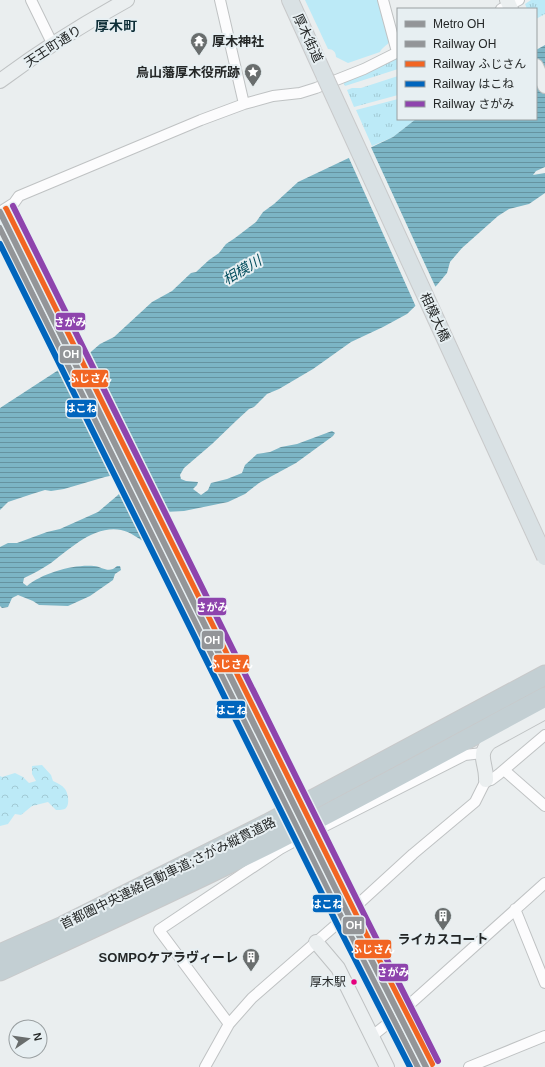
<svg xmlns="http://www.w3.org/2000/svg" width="545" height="1067" viewBox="0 0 545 1067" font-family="Helvetica,'Noto Sans JP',sans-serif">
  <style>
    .grass { fill: url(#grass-tufts) }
    .forest { fill: url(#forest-crowns) }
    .pitch { fill: #bceaf7 }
    .water { fill: url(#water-rules) }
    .pier { fill: #eaeeef }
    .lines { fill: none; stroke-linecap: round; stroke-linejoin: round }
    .street-tunnel { stroke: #c2c6c7; stroke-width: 10; stroke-dasharray: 10 5; stroke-linecap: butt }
    .street-casing { stroke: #bfc2c3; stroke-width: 12 }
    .secondary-casing { stroke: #bfc2c3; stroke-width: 16 }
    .primary-casing { stroke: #c8c9ca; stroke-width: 18 }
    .highway-casing { stroke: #c8c9ca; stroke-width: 21 }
    .street { stroke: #fcfcfd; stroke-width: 10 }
    .secondary { stroke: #ebeff0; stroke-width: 14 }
    .primary { stroke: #d9e1e4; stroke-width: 16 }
    .highway { stroke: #c3cfd3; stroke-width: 19 }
    .primary-bridge-casing { stroke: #c8c9ca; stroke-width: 18; stroke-linecap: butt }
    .primary-bridge { stroke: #d9e1e4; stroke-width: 16 }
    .rail-1-casing { stroke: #e7eff2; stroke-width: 9 }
    .rail-2-casing { stroke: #e7eff2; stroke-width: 9 }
    .rail-3-casing { stroke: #e7eff2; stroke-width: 9 }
    .rail-4-casing { stroke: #e7eff2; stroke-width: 9 }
    .rail-1 { stroke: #939598; stroke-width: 6 }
    .rail-2 { stroke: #f26522; stroke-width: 6 }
    .rail-3 { stroke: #0065bd; stroke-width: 6 }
    .rail-4 { stroke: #8e44ad; stroke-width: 6 }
    .metro-1-casing { stroke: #e7eff2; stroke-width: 9 }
    .metro-1 { stroke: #939598; stroke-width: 6 }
    .bus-dot { fill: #e5007d; stroke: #e7eff2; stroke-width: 1.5 }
    .labels { text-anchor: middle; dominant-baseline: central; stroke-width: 4; stroke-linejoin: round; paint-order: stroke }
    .bus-label { font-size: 12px; fill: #242727; stroke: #e7eff2; text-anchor: end }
    .street-label { font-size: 13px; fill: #242727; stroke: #e7eff2 }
    .poi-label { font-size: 13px; font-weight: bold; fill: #242727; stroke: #e7eff2; text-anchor: end }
    .neighbourhood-label { font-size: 14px; font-weight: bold; fill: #0e2e37; stroke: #e7eff2 }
    .water-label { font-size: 14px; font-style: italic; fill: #024c5c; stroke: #e7eff2 }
    .line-badge { stroke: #e7eff2; stroke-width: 1.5 }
    .badge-label { font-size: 11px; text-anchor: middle; font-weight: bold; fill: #fff }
  </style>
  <defs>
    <pattern id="grass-tufts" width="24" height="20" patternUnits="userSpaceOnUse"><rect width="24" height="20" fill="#bceaf7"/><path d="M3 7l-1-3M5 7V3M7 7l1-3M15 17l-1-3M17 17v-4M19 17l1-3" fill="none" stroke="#a1c9d4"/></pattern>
    <pattern id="forest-crowns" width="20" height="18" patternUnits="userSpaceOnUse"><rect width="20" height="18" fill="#bceaf7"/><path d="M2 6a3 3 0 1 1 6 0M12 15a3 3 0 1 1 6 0" fill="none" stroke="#a1c9d4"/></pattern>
    <pattern id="water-rules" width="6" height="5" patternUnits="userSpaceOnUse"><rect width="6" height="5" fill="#7cb5c5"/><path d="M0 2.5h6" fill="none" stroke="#6593a0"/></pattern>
  </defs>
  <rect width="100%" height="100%" fill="#eaeeef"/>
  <path class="grass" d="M531,0H545V14L536,19V9H527L525,4Z
    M398,56V69L345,86L343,82L366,74L388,60Z
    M398,76V95L354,107L347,90L352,88H361Z
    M398,99V119H416L393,137L372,146L356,110Z"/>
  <path class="forest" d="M42,765L51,775L53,781C57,783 62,785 65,789C68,793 70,804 66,808C64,810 59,810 56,810L48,802L32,806L21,815L15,814L8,824L0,826V776L2,777L15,773L23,777L29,783L36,781L32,774V766Z"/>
  <path class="pitch" d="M305,0H378L390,41C387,46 382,47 380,52L348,63L336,57C336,52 333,49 328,49Z"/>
  <path class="water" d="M545,45V167L536,171L533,175L545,173V193L529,204L509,209L498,216L462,248L450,262L447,273L437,285L407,314L383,327L351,342L313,369L279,389L267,394L254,407L249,409L237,420L212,444L184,468L180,475L181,479L186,481L198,482L197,485L193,489L201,495L208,490L211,483L227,479L242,473L245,465L257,454L270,452L281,447L297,444L332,431L335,433L333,436L296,463L259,483L245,494L228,502L184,511L165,512C164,525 160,538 148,544C139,539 131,532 121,530C94,525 70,549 51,563C42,569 33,574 24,578L23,583L27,586C42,573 74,564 94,566C103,567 109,574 117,566H120L121,570L115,574L113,580L90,596L68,606L39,605L33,601L18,595L12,598L8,607L2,608L0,606V547L8,543H17L47,532L60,529L98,512L118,495L142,469L105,477L64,489L51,491L45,490L32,494L8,502L0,510V408L60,369L85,357L100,344L114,337L152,302L172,291L191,273L196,272L209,260L219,253L226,244L235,238L256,222L263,212L274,204L298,182L393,137L416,119H536V50Z"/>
  <path class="pier" d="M370,145L436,288L416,307L348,156Z
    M78,358L134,473L118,477L63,365Z
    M135,474L163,530L156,542L152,544L123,486Z"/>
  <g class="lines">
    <path class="street-tunnel" d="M338,923L354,908"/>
    <defs>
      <path id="street" d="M31,0L53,45
        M220,0L244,104
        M383,0L397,52
        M501,9L519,0
        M0,212L14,203L19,196L201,120L244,104L273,96L300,93L316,88L364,69L398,52
        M504,770L545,806
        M323,827L465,755L482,753
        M354,908L413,854L475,802L486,780H491L499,774L545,735
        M515,909L545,983
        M400,1013L545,883
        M229,1024L159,930L280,849L291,843
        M371,1037L396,1017
        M205,1067L229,1024L252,998L338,923
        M469,1067L545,1036"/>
      <path id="secondary" d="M507,0L511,9
        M536,66L545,86
        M0,81C40,51 83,24 127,0
        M486,780C487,764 476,755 490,742L545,712
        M316,942L338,968L387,1067"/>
      <path id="primary" d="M290,0L325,77"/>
      <path id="highway" d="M0,954L63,926L267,824L545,675
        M0,971C93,928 186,886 277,840C367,794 456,745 545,697"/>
    </defs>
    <use href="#street" class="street-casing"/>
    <use href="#secondary" class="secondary-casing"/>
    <use href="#primary" class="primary-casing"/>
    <use href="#highway" class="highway-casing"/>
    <use href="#street" class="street"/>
    <use href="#secondary" class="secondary"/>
    <use href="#primary" class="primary"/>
    <use href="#highway" class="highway"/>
    <defs>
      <path id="primary-bridge" d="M325,77L545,557"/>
    </defs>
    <use href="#primary-bridge" class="primary-bridge-casing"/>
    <use href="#primary-bridge" class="primary-bridge"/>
    <defs>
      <path id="rail-1" d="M0,228L345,923L418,1067"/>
      <path id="rail-2" d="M6,209L357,917L432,1064"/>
      <path id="rail-3" d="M0,244L338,926L410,1067"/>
      <path id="rail-4" d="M13,206L364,914L438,1061"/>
    </defs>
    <use href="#rail-1" class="rail-1-casing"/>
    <use href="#rail-2" class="rail-2-casing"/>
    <use href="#rail-3" class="rail-3-casing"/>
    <use href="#rail-4" class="rail-4-casing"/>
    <use href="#rail-1" class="rail-1"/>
    <use href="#rail-2" class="rail-2"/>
    <use href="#rail-3" class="rail-3"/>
    <use href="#rail-4" class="rail-4"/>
    <defs>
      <path id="metro-1" d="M0,212L351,920L426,1067"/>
    </defs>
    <use href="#metro-1" class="metro-1-casing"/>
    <use href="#metro-1" class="metro-1"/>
  </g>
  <defs>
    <symbol id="temple-pin" viewBox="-11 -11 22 30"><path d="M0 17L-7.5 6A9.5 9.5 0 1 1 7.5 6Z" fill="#696d6d" stroke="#e7eff2"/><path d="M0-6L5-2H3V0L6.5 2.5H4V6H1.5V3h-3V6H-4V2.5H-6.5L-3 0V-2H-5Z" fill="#fff"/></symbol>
    <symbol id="sight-pin" viewBox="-11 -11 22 30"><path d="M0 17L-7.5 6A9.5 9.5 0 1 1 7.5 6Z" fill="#696d6d" stroke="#e7eff2"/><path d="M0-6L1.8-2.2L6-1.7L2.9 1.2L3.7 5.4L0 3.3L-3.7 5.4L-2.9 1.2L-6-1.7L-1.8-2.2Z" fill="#fff"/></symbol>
    <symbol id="building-pin" viewBox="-11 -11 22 30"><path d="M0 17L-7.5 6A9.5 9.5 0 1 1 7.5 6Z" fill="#696d6d" stroke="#e7eff2"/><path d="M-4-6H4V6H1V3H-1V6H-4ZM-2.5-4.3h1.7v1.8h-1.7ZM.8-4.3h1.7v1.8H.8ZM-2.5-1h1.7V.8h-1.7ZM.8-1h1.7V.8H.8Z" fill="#fff"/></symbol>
  </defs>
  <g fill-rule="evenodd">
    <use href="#temple-pin" x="189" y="31" width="20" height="27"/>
    <use href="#sight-pin" x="243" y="62" width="20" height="27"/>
    <use href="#building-pin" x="433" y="906" width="20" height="27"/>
    <use href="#building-pin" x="241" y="947" width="20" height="27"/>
  </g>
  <circle class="bus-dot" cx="354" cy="982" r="3.5"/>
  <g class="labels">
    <g class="bus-label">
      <text x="346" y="982">厚木駅</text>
    </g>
    <g class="street-label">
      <text transform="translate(308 38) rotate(65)">厚木街道</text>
      <text transform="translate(53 46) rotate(-33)">天王町通り</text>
      <text transform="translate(435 317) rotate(65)">相模大橋</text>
      <text transform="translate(168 873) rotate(-26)">首都圏中央連絡自動車道;さがみ縦貫道路</text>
    </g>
    <g class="poi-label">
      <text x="212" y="41" text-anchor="start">厚木神社</text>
      <text x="240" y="72">烏山藩厚木役所跡</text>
      <text x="443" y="939" text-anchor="middle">ライカスコート</text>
      <text x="238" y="957">SOMPOケアラヴィーレ</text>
    </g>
    <g class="neighbourhood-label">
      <text x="116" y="26">厚木町</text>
    </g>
    <g class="water-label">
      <text transform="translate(242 270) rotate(-31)">相模川</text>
    </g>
  </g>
  <g class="line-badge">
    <rect x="55" y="312" width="31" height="19" rx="4" fill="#8e44ad"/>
    <rect x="59" y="345" width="23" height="19" rx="4" fill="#939598"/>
    <rect x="71" y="369" width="38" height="19" rx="4" fill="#f26522"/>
    <rect x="66" y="399" width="31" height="19" rx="4" fill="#0065bd"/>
    <rect x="197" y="597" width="30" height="19" rx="4" fill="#8e44ad"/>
    <rect x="201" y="630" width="23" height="20" rx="4" fill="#939598"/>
    <rect x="213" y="654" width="37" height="19" rx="4" fill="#f26522"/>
    <rect x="216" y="700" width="30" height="19" rx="4" fill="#0065bd"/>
    <rect x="312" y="894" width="30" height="19" rx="4" fill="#0065bd"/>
    <rect x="342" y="916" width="23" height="19" rx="4" fill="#939598"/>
    <rect x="354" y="939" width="38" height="20" rx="4" fill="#f26522"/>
    <rect x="378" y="963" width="31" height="19" rx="4" fill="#8e44ad"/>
  </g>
  <g class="badge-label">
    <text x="70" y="326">さがみ</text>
    <text x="71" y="358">OH</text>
    <text x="90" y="382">ふじさん</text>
    <text x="81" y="412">はこね</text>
    <text x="212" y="611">さがみ</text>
    <text x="212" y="644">OH</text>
    <text x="231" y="668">ふじさん</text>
    <text x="231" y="714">はこね</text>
    <text x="327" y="908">はこね</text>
    <text x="354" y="929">OH</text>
    <text x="373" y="953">ふじさん</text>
    <text x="393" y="976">さがみ</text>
  </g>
  <rect x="397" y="8" width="140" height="112" fill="#e7eff2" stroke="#999fa1"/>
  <rect x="405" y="21" width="20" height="6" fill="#939598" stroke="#999fa1"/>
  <text x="433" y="28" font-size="12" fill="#242727">Metro OH</text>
  <rect x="405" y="41" width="20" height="6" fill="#939598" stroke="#999fa1"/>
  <text x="433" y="48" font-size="12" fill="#242727">Railway OH</text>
  <rect x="405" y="61" width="20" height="6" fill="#f26522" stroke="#999fa1"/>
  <text x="433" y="68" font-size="12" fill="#242727">Railway ふじさん</text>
  <rect x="405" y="81" width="20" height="6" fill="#0065bd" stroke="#999fa1"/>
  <text x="433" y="88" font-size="12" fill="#242727">Railway はこね</text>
  <rect x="405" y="101" width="20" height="6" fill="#8e44ad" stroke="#999fa1"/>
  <text x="433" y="108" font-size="12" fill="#242727">Railway さがみ</text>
  <g transform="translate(28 1039) rotate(77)"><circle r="19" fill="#e7eff2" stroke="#999fa1"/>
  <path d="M0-3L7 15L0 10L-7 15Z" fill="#696d6d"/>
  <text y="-6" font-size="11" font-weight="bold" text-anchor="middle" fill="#242727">N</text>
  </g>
</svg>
